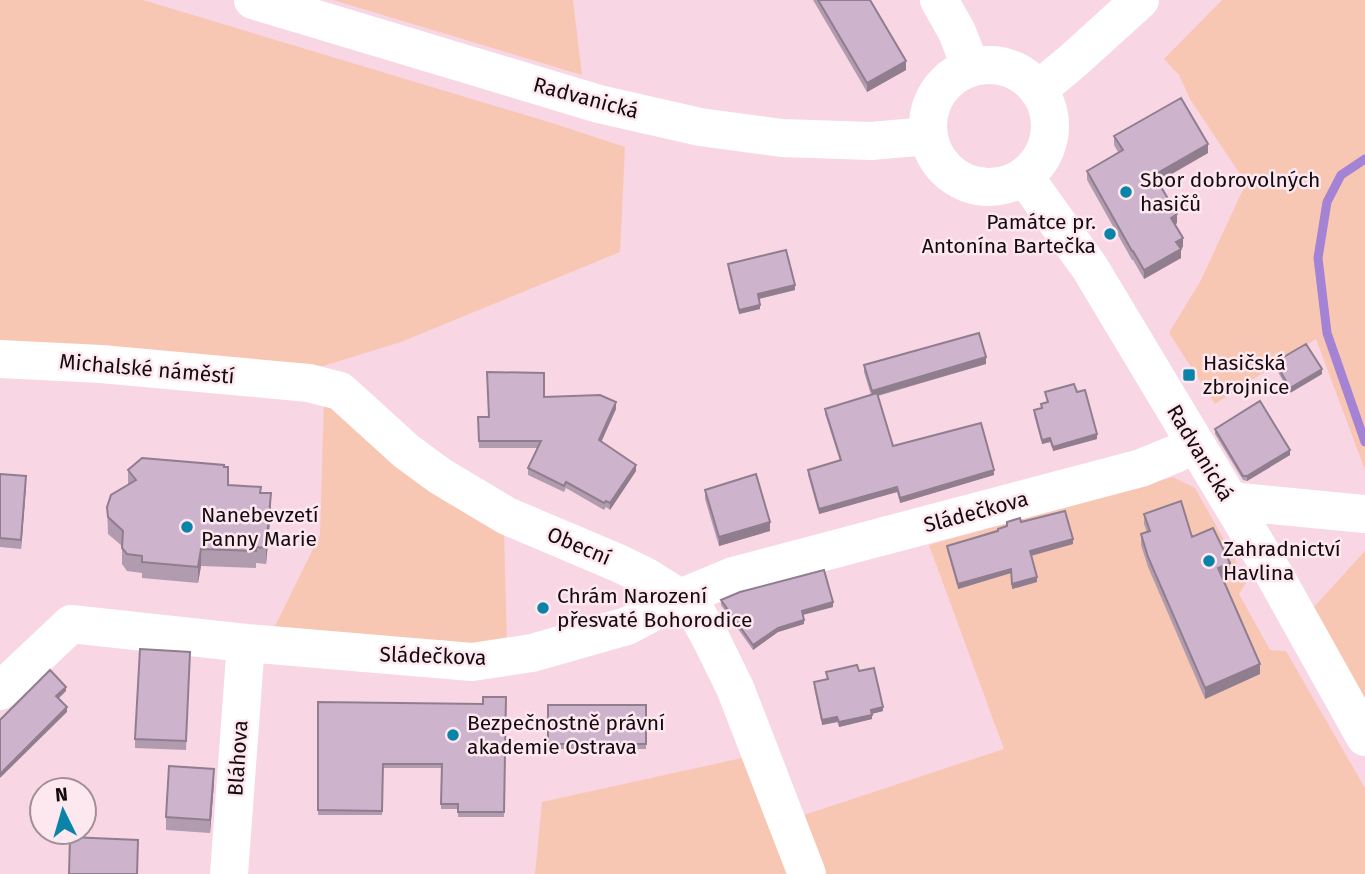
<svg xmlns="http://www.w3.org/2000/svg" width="1365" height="874" viewBox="0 0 1365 874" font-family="'Fira Sans',sans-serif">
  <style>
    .green { fill: #f7c7b4 }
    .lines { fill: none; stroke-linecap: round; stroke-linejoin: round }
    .stream { stroke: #a483d4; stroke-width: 9 }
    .minor { stroke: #fff; stroke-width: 38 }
    .wall { fill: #b09baf }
    .shaded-wall { fill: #907e8f }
    .building { fill: #cdb4cc; stroke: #907e8f; stroke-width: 2 }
    .poi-dot { fill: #0984a8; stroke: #fde8f0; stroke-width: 2.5 }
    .labels { text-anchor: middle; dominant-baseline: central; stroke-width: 5; stroke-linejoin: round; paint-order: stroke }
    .street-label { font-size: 21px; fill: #150a0f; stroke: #fde8f0 }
    .poi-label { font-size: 21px; fill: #150a0f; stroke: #fde8f0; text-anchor: start }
  </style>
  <rect width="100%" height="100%" fill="#f9d6e4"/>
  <path class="green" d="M0,0H143L555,124L625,147L620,252L401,342L320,367L0,353Z
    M333,0H573L582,75Z
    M1222,0H1365V470L1316,339L1215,404L1169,333L1201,280L1246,183L1190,99L1179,75L1164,59Z
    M324,400L504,532L507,642L467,648L273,630L320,535Z
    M1173,477L1195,488L1247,581L1239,594L1270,650L1286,651L1365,788V874H816L795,818L1004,749L929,545Z
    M1365,551V702L1313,608Z
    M742,758L788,874H535L542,802Z"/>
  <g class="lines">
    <path class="stream" d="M1365,159L1341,175L1327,202L1318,258L1327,333L1365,442"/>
    <path class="minor" d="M253,0L599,104L700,127L782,138L871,141L928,136
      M939,0L957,32L971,68
      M928 126a61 61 0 1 1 122 0a61 61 0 1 1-122 0Z
      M1038,90L1075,59L1140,0
      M1024,176L1090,268L1275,576L1365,737
      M0,359L101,364L309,383L340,391L406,451L440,476L507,516L618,563L645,576L680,598L699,617L712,641L735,688L807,874
      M1230,501L1365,514
      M0,691L71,624L246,643L472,662L532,653L627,626L680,598L733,576L1141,468L1175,454L1194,444
      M229,874L246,643"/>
  </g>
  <path class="wall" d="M813,0H870L906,70L867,92Z
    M1114,136L1208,153L1158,182L1177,223L1175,225L1183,247L1180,249L1181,258L1144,279L1133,260H1132L1087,180V171L1118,152L1114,145Z
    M728,264L795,290L759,299L760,309L739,314L728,268Z
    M1275,362L1322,374L1290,393L1275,367Z
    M986,364L878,396L893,446L994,475L900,503L897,492L819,514L808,475V470L840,461L825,414V409L871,395L864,372V365Z
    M1045,392H1077L1097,439L1053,451L1050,442L1042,444L1034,415V410L1041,408V404L1047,402Z
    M544,397L616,409L601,442L636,471L610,510L606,507L604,510L566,488L564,492L528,475V468L538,448H479L478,417H489Z
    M1215,429L1290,455L1247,481L1243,480L1215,434Z
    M128,470L228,485L261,493L271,510L266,564L256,563V568L201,566L198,583L142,578V573L127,571L122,564V546L108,534L107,507L128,485Z
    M0,474L26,485L21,549L0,547Z
    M705,490L770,531L719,546L705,499Z
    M1144,514L1192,537L1230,573L1222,577L1260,674L1205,699L1148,567L1141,545V534L1147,532L1144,524Z
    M1021,522L1073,544L1031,556L1037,582L1012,589L1011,573L958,589L947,550V546Z
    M721,600L833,607L803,615L804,624L778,632L753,650L721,605Z
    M190,652L186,750L135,748V739Z
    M859,671L883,711L872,714V719L839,727L837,722L822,725L814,687V682L827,679L826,672Z
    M506,697L504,817H458V809H441L442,768H383L382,815H318V702L483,704Z
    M548,705H646V749H548Z
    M214,782L210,833L166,830V817Z"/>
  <path class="shaded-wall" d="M906,61V70L867,92V83Z
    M1208,144V153L1154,184V175Z
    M1177,214V223L1171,227V218Z
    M1183,238V247L1176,251V242Z
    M1181,249V258L1144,279V270Z
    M795,285V290L758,299V294Z
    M760,305V309L739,314V310Z
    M986,357V364L872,397V391Z
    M1322,369V374L1290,393V388Z
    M616,402V409L599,447V440Z
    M1097,434V439L1053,451V447Z
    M1050,438V442L1042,444V440Z
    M1290,450V455L1247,481V476Z
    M636,465V471L610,510V503Z
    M994,470V475L900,503V498Z
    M26,476V485L21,549V540Z
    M897,487V492L819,514V509Z
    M271,493V510L266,564V548Z
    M770,522V531L719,546V537Z
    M1073,539V544L1030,556V551Z
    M201,549V566L198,583V567Z
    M1230,563V573L1218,579V568Z
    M1011,569V573L958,589V584Z
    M1037,577V582L1012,589V584Z
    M833,602V607L802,615V611Z
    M804,620V624L778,632L753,650V645L778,628Z
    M1260,664V674L1205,699V688Z
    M66,687V691L56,701V696Z
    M67,707V712L0,778V774Z
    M883,707V711L871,714V710Z
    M872,715V719L839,727V722Z
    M837,717V722L822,725V720Z
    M214,769V782L210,833V820Z"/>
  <path class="building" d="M818,0H870L906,61L867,83Z
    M1181,98L1208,144L1154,175L1177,214L1171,218L1183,238L1176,242L1181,249L1144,270L1133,251H1132L1087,171L1123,150L1114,136Z
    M786,250L795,285L758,294L760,305L739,310L728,264Z
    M979,333L986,357L872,391L864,365Z
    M1306,344L1322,369L1290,388L1275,362Z
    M487,372L544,373V397L600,395L616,402L599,440L636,465L610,503L606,501L604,503L566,482L564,486L528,468L541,441H479L478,417H489Z
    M1074,384L1077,392L1085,390L1097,434L1053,447L1050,438L1042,440L1034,410L1042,408L1041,404L1048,402L1045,392Z
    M877,393L893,446L981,423L994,470L900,498L897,487L819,509L808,470L841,460L825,409Z
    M1260,401L1290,450L1247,476H1243L1215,429Z
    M142,458L224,465V467H228V485L261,487L260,493H271L266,548L256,547V551L201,549L198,567L142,562V556L127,554L122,548L123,531L108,517L107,507L111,495L136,480L128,470Z
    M0,474L26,476L21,540L0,538Z
    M756,474L770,522L719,537L705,490Z
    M1181,501L1192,537L1213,528L1230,563L1218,568L1260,664L1205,688L1148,557L1141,534L1150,531L1144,514Z
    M1065,511L1073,539L1030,551L1037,577L1012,584L1011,569L958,584L947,546L998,531V529L1007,526V522L1020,518L1021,522Z
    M824,570L833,602L802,611L804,620L778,628L753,645L721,600L740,592Z
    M140,649L190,652L186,741L135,739Z
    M857,665L859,671L874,668L883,707L871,710L872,715L839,722L837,717L822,720L814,682L828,679L826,672Z
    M50,670L66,687L56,696L67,707L0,774V720Z
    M483,697H506L504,812H458V804H441L442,764H383L382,811L318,810V702L483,704Z
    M548,705H646V744H548Z
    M169,766L214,769L210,820L166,817Z
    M70,837L138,840L137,874H69Z"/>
  <g class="poi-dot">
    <circle cx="1126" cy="192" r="7"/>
    <circle cx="1110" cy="234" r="7"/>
    <rect x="1182" y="368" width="14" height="14" rx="3.5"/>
    <circle cx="187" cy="527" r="7"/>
    <circle cx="1209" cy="561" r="7"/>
    <circle cx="543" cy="608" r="7"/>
    <circle cx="453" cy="735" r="7"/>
  </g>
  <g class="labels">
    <g class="street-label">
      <text transform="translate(586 98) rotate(15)">Radvanická</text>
      <text transform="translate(147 369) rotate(5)">Michalské náměstí</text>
      <text transform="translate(1200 453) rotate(59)">Radvanická</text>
      <text transform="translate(976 512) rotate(-15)">Sládečkova</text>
      <text transform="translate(579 546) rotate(23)">Obecní</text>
      <text transform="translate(433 656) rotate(2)">Sládečkova</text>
      <text transform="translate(238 758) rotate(-86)">Bláhova</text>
    </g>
    <g class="poi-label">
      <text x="1140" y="180">Sbor dobrovolných<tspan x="1140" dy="24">hasičů</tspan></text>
      <text x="1096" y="222" text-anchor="end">Památce pr.<tspan x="1096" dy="24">Antonína Bartečka</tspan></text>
      <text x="1203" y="363">Hasičská<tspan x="1203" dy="24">zbrojnice</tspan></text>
      <text x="201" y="515">Nanebevzetí<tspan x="201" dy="24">Panny Marie</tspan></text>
      <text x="1223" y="549">Zahradnictví<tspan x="1223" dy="24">Havlina</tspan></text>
      <text x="557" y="596">Chrám Narození<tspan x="557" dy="24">přesvaté Bohorodice</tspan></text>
      <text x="467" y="723">Bezpečnostně právní<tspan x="467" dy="24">akademie Ostrava</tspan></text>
    </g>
  </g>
  <g transform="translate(63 811) rotate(355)"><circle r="33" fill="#fde8f0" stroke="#a08f96" stroke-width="2"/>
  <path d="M0-5L12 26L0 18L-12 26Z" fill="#0984a8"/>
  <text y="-10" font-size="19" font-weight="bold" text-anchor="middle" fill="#150a0f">N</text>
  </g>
</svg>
